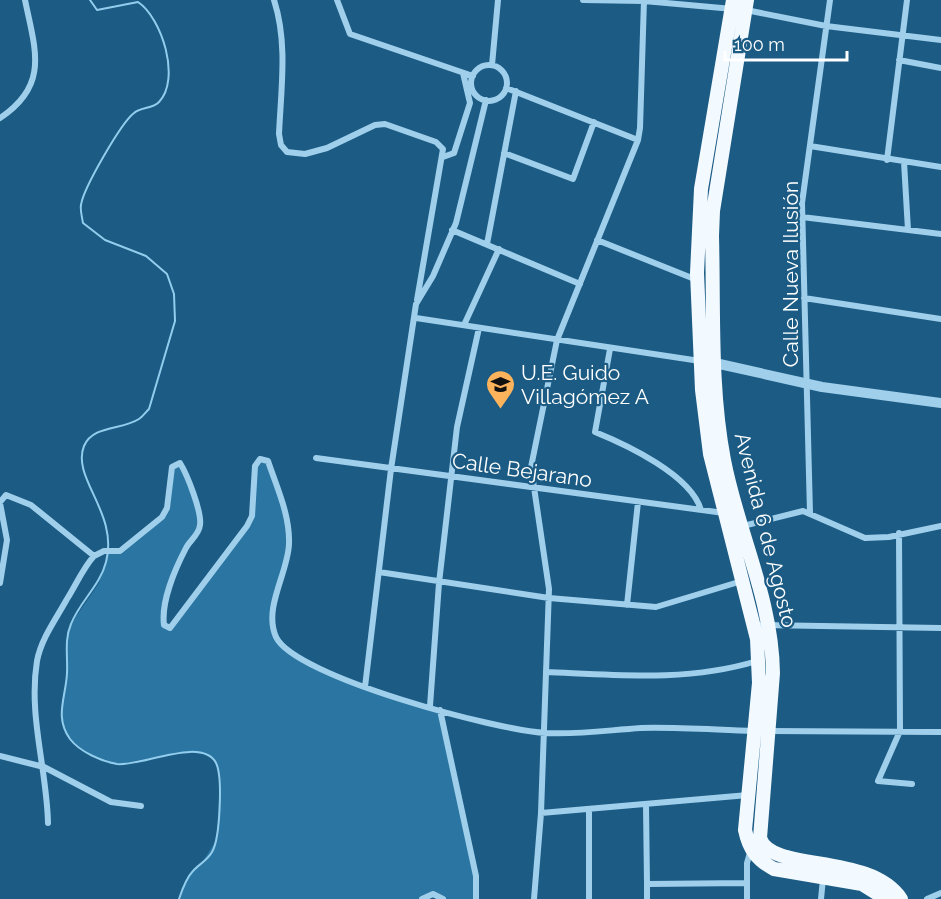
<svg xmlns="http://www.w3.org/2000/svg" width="941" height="899" viewBox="0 0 941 899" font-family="Raleway,sans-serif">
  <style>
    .green { fill: #2a75a1 }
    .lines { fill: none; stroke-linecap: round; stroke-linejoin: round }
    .stream { stroke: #93cded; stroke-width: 2 }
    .minor { stroke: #a0cfeb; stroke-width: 6 }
    .tertiary { stroke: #a0cfeb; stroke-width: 10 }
    .trunk { stroke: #f2f9ff; stroke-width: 14 }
    .labels { text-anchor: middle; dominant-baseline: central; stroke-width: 4.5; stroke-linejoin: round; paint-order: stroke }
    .street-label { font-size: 21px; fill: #fff; stroke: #1b5b84 }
    .poi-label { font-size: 21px; fill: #fff; stroke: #1b5b84; text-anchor: start }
  </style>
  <rect width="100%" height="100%" fill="#1b5b84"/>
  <path class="green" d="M260,459L268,461L282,501L289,546L272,623L277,638L290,654L332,674L440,710L472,862L476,899H442L433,894L422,899H179L191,872L201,864L217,839L220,774L215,761L205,754L184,752L118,764L86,753L70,740L62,724L61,711L67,675L66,647L71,624L99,583L109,551C126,551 162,522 167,506C172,493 172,477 174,463L186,472L200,526L181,558L163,615L164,625L170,628L252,516L255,466Z"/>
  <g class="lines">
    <path class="stream" d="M90,0L97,10L138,2C162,18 181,79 159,102C153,109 140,107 134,113C121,123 83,189 81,205C80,210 82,217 83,223L105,240L146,256L167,274L174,294L175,321L149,409C146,412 142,417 139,419C122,430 93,425 84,446C71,478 119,513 106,562C100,586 80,601 71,624C64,640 68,657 67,673C66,697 54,717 70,739C80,752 101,761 117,764C140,767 202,736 216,763C223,777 220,839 212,852C207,861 199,864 193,871C186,878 182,890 179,899"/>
    <path class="minor" d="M274,0C288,43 281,89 279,134L281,145L287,152L305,154L327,148L375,125L385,124L436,142L443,149L417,300
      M337,0L350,34L473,76
      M583,0L644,1L733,9
      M746,10L826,26L941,40
      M899,60L941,68
      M492,65L498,0
      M471 83a18 18 0 1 1 36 0a18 18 0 1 1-36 0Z
      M506,88L638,140
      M0,118C50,85 35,49 25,0
      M810,146L941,167
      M504,153L573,179L594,122
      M443,157L454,153L470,103L463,73
      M887,160L907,0
      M904,162L908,230
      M802,217L941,234
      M452,230L580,284
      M597,240L697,280
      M487,244L516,91
      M804,298L941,319
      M416,318L700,361
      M464,325L499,249
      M610,349L595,432C627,445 691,475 701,510
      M316,458L724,513
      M0,502L6,495L31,505L94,556
      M0,503L7,540L0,583
      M810,513L802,203L830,0
      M743,526L803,511L865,538L889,537L941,526
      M899,533L900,731L878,781L912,784
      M379,572L549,598L656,607L742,581
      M627,605L638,502
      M755,625L941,628
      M546,672C617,675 688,682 757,661
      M365,687L391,469L416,304L433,276L456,223L486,100
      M430,706L439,583L457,427L479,328
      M440,710L476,876V899
      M768,731L941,732
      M0,756L44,767L111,802L141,806
      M646,805L647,884
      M589,809V899
      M541,813L748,795
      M48,823C47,770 28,715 37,661C41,639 56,619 67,599C76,585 83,568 94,556L104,551H120L162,517L167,508L172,467L180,463C187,474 202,512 200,525C199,535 190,540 186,548C175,569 161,602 164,625L170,628L247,526L252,516L255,466L260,459L268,461C277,488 290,515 289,544C288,573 263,608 276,637C295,677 499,731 546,733C577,735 609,730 641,728C678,727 717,730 754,731
      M422,899L433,894L443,899
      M534,899L541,813L549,589L531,467L557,340L638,140L640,128L644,0
      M647,899V884L747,883
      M747,899V863L751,849
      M821,899L823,879
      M927,899L941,893"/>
    <path class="tertiary" d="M715,363L822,387L941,403"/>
    <path class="trunk" d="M733,0L701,189L697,273L702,390L710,454L757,639L759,683L745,830C749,849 757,860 774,869L862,884L886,899
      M747,0L713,211L712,236C714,311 710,387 724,460C738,533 772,598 773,673L760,838C771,873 870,852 901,899"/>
  </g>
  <defs>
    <symbol id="school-pin" viewBox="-11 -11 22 30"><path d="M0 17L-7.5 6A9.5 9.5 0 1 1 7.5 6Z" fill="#fdb25c" stroke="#1b5b84"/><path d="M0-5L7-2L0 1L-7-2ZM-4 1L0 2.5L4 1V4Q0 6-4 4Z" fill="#111"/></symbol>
  </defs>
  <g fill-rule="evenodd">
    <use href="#school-pin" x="484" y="368" width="33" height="45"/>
  </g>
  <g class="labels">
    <g class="street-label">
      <text transform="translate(790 274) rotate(-90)">Calle Nueva Ilusión</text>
      <text transform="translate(522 470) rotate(8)">Calle Bejarano</text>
      <text transform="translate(766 530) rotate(76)">Avenida 6 de Agosto</text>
    </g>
    <g class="poi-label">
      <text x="521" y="372">U.E. Guido<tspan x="521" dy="24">Villagómez A</tspan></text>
    </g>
  </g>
  <path d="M725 51v9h122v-9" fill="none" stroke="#ffffff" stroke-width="3"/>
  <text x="734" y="51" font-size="18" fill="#ffffff" stroke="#1b5b84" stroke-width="4.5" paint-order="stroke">100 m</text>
</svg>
